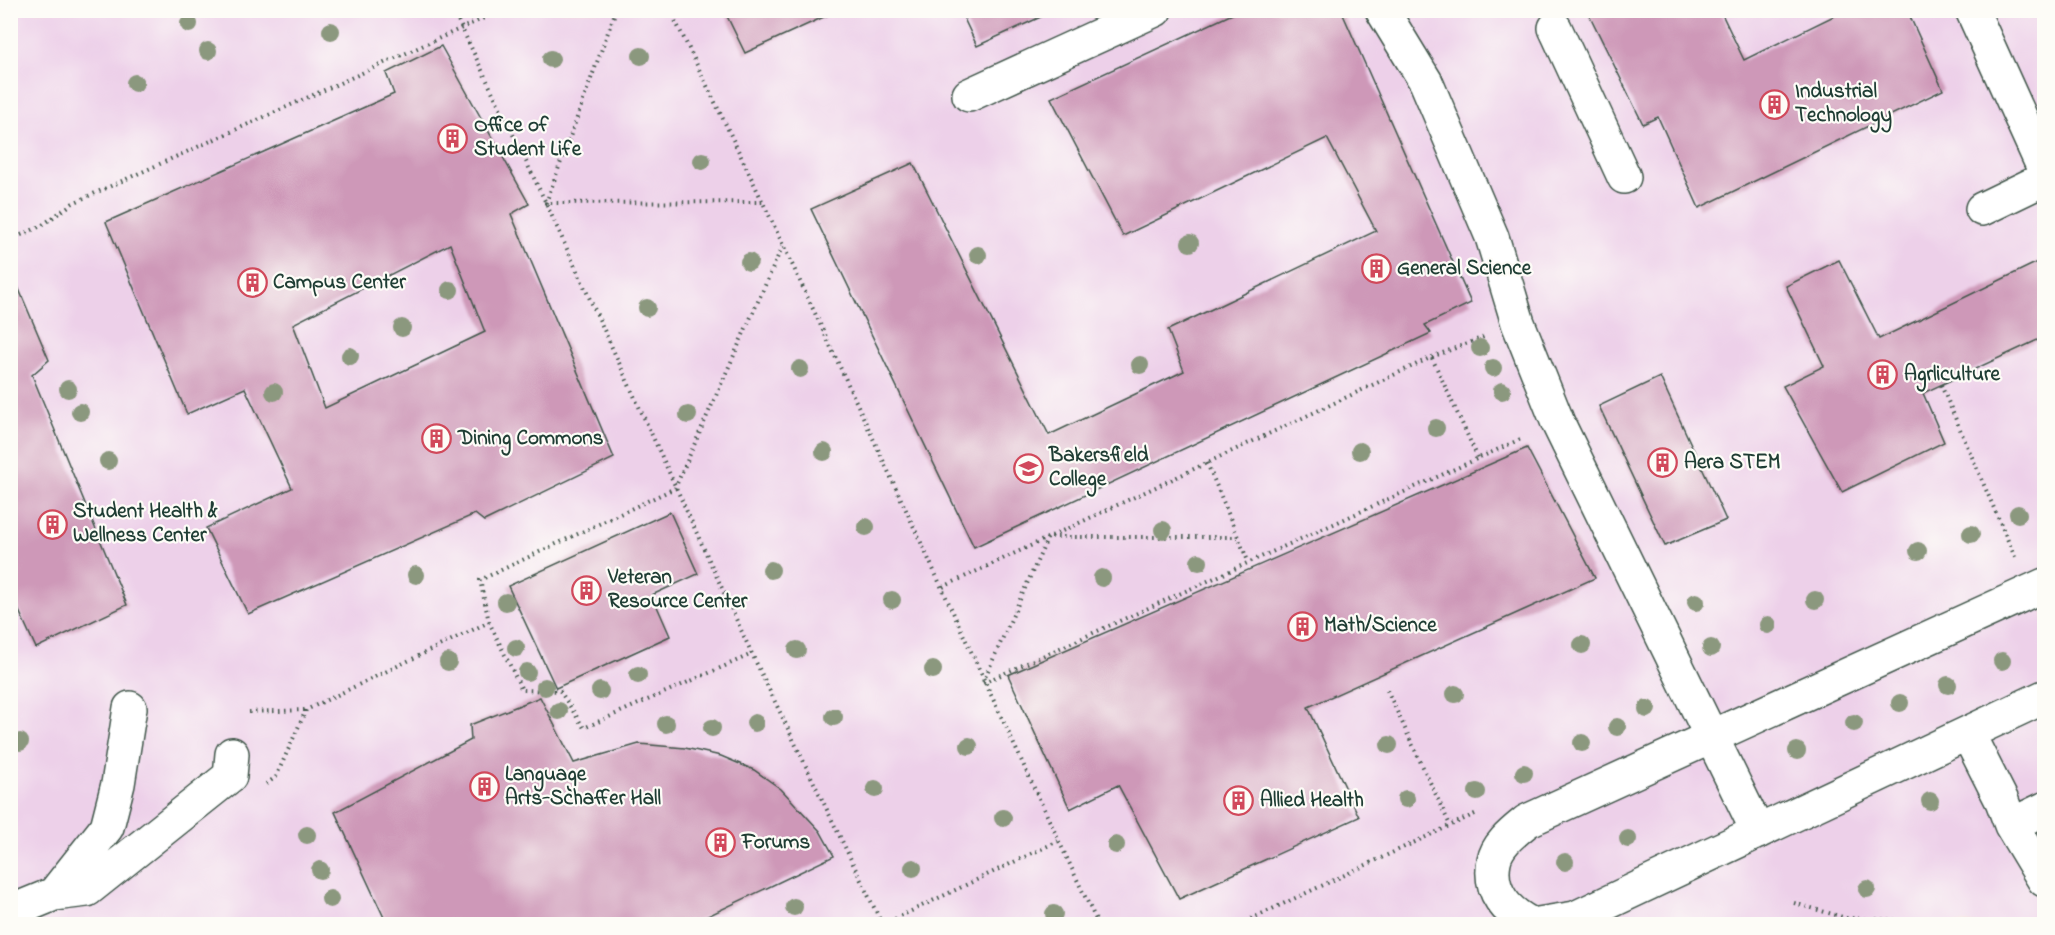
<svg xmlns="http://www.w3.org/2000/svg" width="2055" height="935" viewBox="0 0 2055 935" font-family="'Indie Flower',sans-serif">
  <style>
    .built { fill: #edd0e9 }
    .building { fill: #ce98b8; fill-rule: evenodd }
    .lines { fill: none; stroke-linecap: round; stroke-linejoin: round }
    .minor-casing { stroke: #3f5549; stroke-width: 36 }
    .path { stroke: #3f5549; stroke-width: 4; stroke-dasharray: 1.5 4.5; stroke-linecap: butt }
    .minor { stroke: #fff; stroke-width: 33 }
    .tree { fill: #8b987e }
    .labels { text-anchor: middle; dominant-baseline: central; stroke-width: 4.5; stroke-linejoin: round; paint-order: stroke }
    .poi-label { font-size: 21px; font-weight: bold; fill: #1f3d34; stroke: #fdfcf7; text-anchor: start }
  </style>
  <rect width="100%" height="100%" fill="#fdfcf7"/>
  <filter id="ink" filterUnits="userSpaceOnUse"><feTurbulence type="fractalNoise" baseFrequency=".0167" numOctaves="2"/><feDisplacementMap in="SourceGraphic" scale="12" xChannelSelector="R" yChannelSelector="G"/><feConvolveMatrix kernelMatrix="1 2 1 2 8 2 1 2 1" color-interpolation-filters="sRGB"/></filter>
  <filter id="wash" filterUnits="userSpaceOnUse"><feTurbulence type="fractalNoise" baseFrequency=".008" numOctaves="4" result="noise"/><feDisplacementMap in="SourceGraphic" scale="24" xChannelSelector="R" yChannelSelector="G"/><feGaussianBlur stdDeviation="1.35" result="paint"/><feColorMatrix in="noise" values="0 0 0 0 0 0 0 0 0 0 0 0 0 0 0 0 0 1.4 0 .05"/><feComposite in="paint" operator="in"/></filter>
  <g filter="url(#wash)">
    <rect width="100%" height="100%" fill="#f2ddbe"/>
    <path class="built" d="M11,11H2044V924H11Z"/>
    <g id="blocks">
      <path class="building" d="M724,10H839L745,53Z
        M960,10H1056L977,46Z
        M1241,10H1341L1471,303L1425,325L1431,333L974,547L811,209L913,163L1049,435L1184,371L1168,330L1376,231L1327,138L1123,236L1051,98Z
        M1587,10H1720L1744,60L1846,10H1907L1943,90L1699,208L1658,117L1643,124Z
        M441,46L529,204L511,214L614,458L484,521L475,514L248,614L206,528L292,488L245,388L187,414L106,222L394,94L386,73ZM450,244L485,332L325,408L293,324Z
        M2044,259V337L1923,393L1944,442L1842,492L1783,386L1824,366L1786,286L1839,260L1879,339Z
        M10,268L49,360L32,375L127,605L36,648L10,591Z
        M1660,377L1726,520L1665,546L1599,406Z
        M1527,448L1595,578L1308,707L1359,817L1179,899L1118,785L1070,809L1008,675Z
        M670,512L698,574L652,595L670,636L556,688L508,586Z
        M540,697L574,763L639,744L685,748L721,756L754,770L781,789L820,831L834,856L691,924H387L335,812L471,740L470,725Z"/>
    </g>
  </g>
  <g filter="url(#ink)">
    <use href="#blocks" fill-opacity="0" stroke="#3f5549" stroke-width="1.5"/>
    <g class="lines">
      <defs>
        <path id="minor" d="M1382,10L1426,82L1492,237L1518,323L1558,423L1758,832
          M1972,10L2044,169
          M1555,28L1624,177
          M969,95L1155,10
          M1982,209L2044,179
          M1968,734L2002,801L2011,825L2044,880
          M2011,825L2044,809
          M54,894L107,827L118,784L130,708
          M10,912L54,894L87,890L230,776L232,754
          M1531,924C1507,912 1488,892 1494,861C1497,844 1515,831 1527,821L2044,585
          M1538,924L1575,918L2044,697"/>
      </defs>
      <use href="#minor" class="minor-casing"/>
      <path class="path" d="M453,10L546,203L752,654L882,924
        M616,10L546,203L764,202
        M670,10C819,312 954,620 1098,924
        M10,240L41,226L73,203L502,10
        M1432,358L1478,458
        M1941,385L2015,557
        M1207,463L1248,561
        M943,587L1432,357L1484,337
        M489,622L480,580L675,488L783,245
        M983,682L1048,537H1238
        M983,683L1523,438
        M1387,690L1450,825
        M249,712L306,710
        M266,784L276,777L306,710L489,622L522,690L560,691L584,728L752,654
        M1794,903L1846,918L1924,921L1938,924
        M884,924L1058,841
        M1240,924L1477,813"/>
      <use href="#minor" class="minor"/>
    </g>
    <g class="tree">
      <circle cx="189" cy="24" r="9"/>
      <circle cx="331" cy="31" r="9"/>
      <circle cx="208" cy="51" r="9"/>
      <circle cx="641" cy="56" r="9"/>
      <circle cx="551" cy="59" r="9"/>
      <circle cx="135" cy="83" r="9"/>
      <circle cx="702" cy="161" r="9"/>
      <circle cx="1190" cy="243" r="9"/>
      <circle cx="978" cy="255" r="9"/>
      <circle cx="749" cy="262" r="9"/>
      <circle cx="450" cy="290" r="9"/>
      <circle cx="647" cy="308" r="9"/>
      <circle cx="402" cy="328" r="9"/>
      <circle cx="1480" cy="348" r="9"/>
      <circle cx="350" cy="356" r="9"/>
      <circle cx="1140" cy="365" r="9"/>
      <circle cx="1493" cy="368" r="9"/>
      <circle cx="800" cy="369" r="9"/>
      <circle cx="68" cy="389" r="9"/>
      <circle cx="1502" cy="391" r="9"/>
      <circle cx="274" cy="392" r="9"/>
      <circle cx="80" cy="412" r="9"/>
      <circle cx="688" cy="415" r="9"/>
      <circle cx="1436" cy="428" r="9"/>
      <circle cx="1360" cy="451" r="9"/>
      <circle cx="824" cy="452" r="9"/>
      <circle cx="108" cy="461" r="9"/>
      <circle cx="2018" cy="514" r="9"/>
      <circle cx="866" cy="527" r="9"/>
      <circle cx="1163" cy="530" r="9"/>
      <circle cx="1971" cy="534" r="9"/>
      <circle cx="1918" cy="551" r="9"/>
      <circle cx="1199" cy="562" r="9"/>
      <circle cx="771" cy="570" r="9"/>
      <circle cx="416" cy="575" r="9"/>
      <circle cx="1102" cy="578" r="9"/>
      <circle cx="892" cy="600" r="9"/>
      <circle cx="1815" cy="600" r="9"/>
      <circle cx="506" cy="602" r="9"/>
      <circle cx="1696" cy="602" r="9"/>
      <circle cx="1768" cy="625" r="9"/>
      <circle cx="1582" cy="645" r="9"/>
      <circle cx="516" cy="648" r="9"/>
      <circle cx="1711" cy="648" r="9"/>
      <circle cx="797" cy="650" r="9"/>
      <circle cx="2002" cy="661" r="9"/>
      <circle cx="448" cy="662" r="9"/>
      <circle cx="933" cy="670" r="9"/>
      <circle cx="527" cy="672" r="9"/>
      <circle cx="638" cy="675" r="9"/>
      <circle cx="1948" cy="685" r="9"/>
      <circle cx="545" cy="687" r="9"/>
      <circle cx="600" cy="691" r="9"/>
      <circle cx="1455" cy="694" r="9"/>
      <circle cx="1900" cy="703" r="9"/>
      <circle cx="1647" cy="709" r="9"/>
      <circle cx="559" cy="711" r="9"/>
      <circle cx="834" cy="717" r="9"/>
      <circle cx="755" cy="723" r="9"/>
      <circle cx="1854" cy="723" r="9"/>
      <circle cx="666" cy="724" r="9"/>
      <circle cx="1617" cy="727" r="9"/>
      <circle cx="712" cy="728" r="9"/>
      <circle cx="20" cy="742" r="9"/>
      <circle cx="1582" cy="743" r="9"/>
      <circle cx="1389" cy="745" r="9"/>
      <circle cx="969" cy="746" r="9"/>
      <circle cx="1797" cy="751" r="9"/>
      <circle cx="1524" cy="773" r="9"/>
      <circle cx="875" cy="789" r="9"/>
      <circle cx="1477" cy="792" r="9"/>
      <circle cx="1406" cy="799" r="9"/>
      <circle cx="1930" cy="801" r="9"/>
      <circle cx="1003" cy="818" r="9"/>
      <circle cx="307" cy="835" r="9"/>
      <circle cx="1628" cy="839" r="9"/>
      <circle cx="1116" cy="845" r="9"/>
      <circle cx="1565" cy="862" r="9"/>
      <circle cx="913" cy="868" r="9"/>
      <circle cx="320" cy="870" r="9"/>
      <circle cx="1867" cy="889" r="9"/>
      <circle cx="330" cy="899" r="9"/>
      <circle cx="794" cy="907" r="9"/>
      <circle cx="1054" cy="914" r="9"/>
    </g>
  </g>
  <defs>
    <symbol id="building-ring" viewBox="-11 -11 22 22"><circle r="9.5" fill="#fdfcf7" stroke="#d1495b" stroke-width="1.5"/><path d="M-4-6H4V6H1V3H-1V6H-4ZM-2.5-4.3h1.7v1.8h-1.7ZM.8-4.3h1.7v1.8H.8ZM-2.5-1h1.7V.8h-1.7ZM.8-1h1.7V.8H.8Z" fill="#d1495b"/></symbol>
    <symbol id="university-ring" viewBox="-11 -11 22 22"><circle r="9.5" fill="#fdfcf7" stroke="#d1495b" stroke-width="1.5"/><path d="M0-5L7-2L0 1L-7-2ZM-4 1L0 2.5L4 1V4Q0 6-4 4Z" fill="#d1495b"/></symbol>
  </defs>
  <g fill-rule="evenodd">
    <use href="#building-ring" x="1758" y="88" width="33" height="33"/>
    <use href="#building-ring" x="436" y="122" width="33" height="33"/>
    <use href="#building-ring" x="1360" y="252" width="33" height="33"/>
    <use href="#building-ring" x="236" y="266" width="33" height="33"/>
    <use href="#building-ring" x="1866" y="358" width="33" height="33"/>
    <use href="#building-ring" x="420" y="422" width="33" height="33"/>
    <use href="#building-ring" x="1646" y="446" width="33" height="33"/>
    <use href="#university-ring" x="1012" y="452" width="33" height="33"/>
    <use href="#building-ring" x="36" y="508" width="33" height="33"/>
    <use href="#building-ring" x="570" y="574" width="33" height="33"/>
    <use href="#building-ring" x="1286" y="610" width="33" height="33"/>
    <use href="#building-ring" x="468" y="770" width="33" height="33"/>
    <use href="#building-ring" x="1222" y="784" width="33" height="33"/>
    <use href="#building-ring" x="704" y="826" width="33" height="33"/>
  </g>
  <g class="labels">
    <g class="poi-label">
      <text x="1795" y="92">Industrial<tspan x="1795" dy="24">Technology</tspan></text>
      <text x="474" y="126">Office of<tspan x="474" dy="24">Student Life</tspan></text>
      <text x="1397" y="269">General Science</text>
      <text x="273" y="283">Campus Center</text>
      <text x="1904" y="375">Agrliculture</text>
      <text x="458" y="439">Dining Commons</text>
      <text x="1049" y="456">Bakersfield<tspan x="1049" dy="24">College</tspan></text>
      <text x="1684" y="463">Aera STEM</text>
      <text x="73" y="512">Student Health &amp;<tspan x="73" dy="24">Wellness Center</tspan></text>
      <text x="608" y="578">Veteran<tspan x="608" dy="24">Resource Center</tspan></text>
      <text x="1324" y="626">Math/Science</text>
      <text x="505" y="775">Language<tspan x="505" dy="24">Arts-Schaffer Hall</tspan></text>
      <text x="1260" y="801">Allied Health</text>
      <text x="742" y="843">Forums</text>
    </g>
  </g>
  <rect width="2055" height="935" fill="none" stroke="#fdfcf7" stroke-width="36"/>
</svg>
